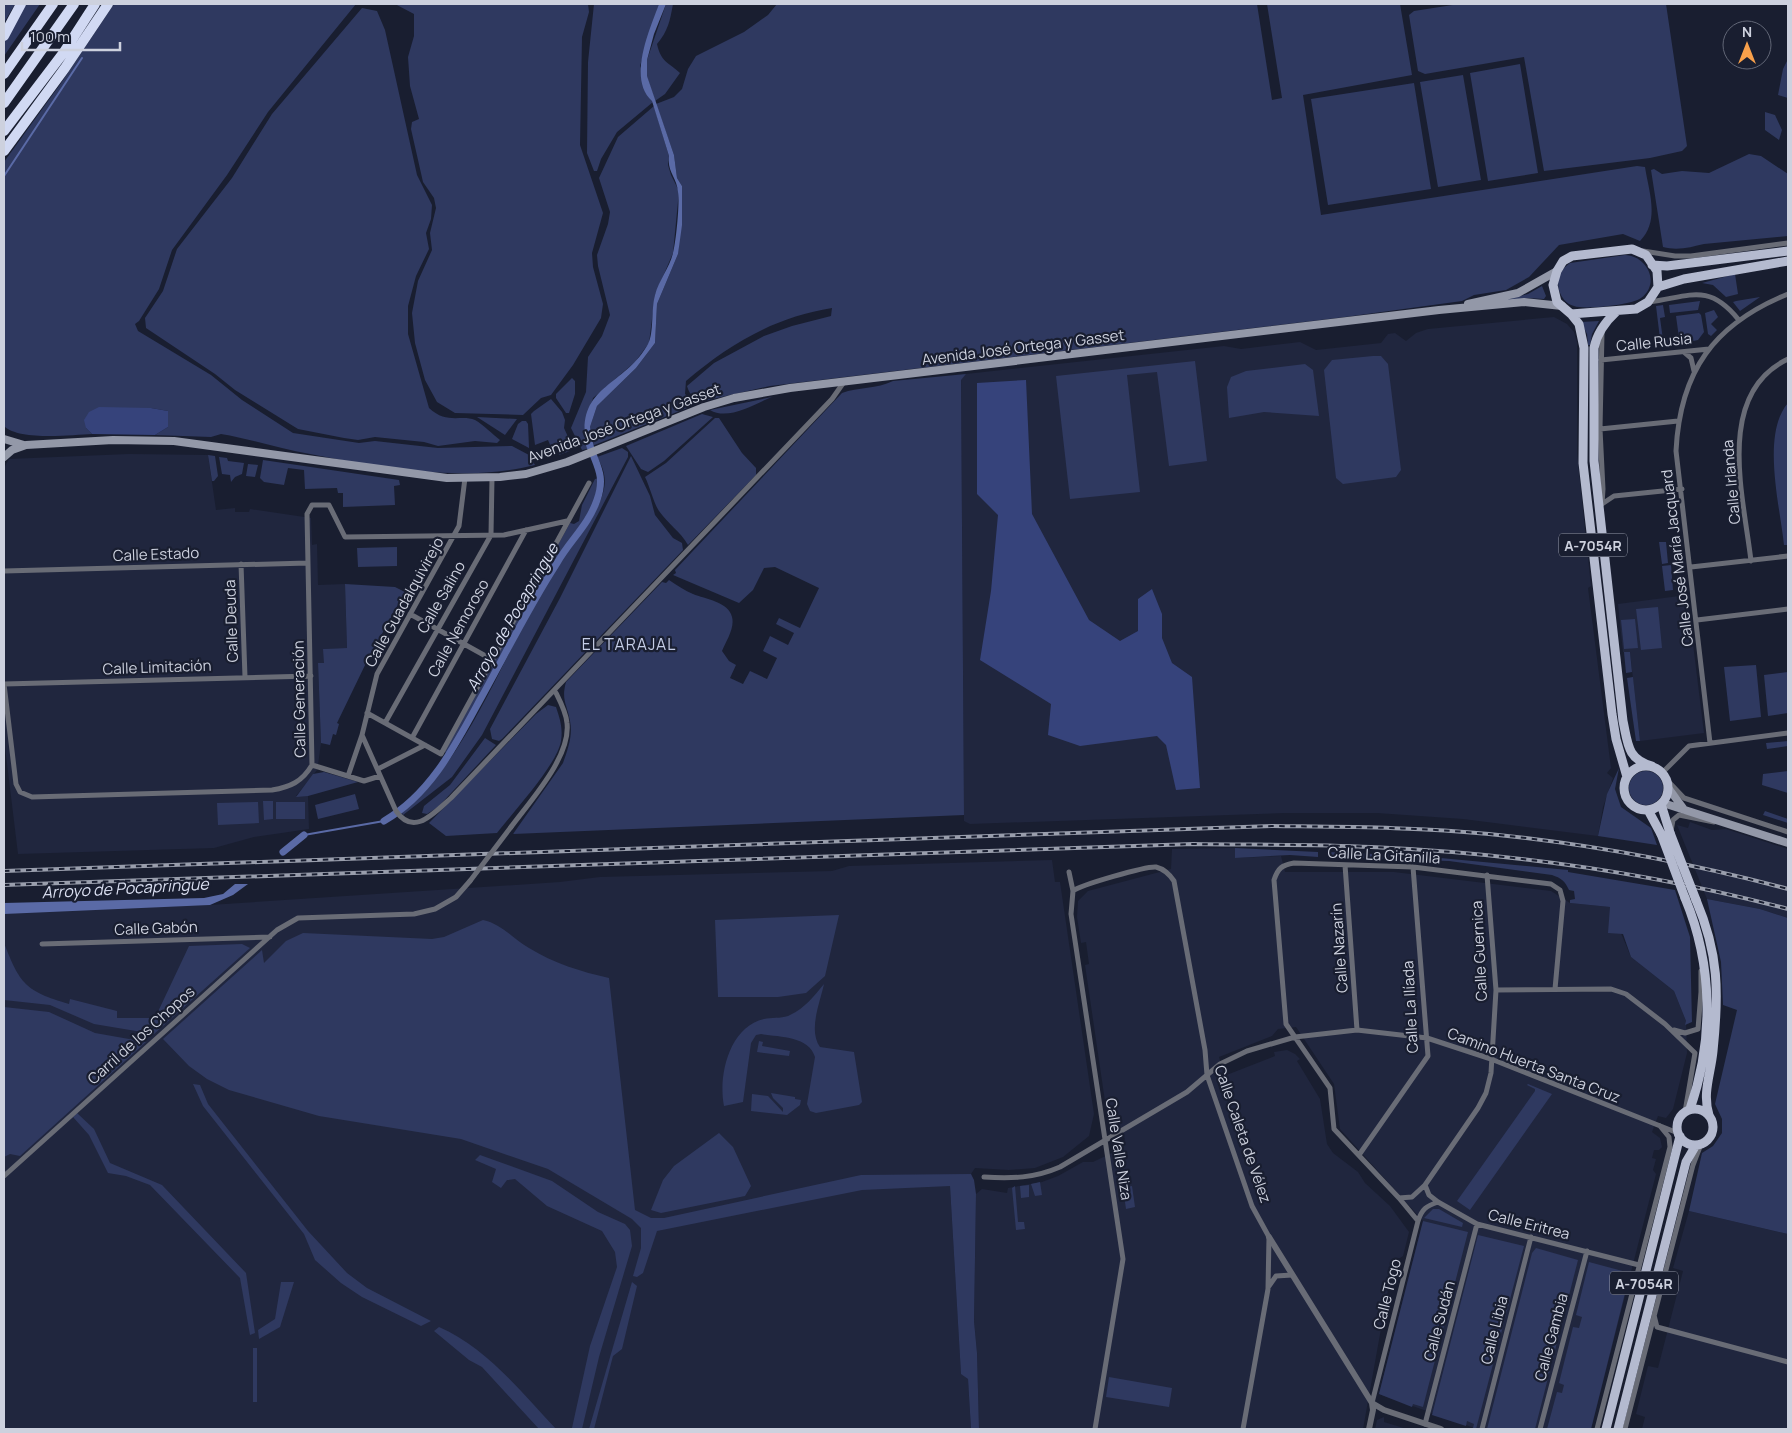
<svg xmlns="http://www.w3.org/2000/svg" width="1792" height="1433" viewBox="0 0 1792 1433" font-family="Manrope,sans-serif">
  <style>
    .built { fill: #20263e }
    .green { fill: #2f3960 }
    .forest { fill: #36437b }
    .water { fill: #5a6aa6 }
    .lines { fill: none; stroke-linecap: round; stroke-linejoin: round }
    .stream { stroke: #5a6aa6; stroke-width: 2 }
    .canal { stroke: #5a6aa6; stroke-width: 7 }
    .minor { stroke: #696c76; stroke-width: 5 }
    .tertiary { stroke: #696c76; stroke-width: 6 }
    .secondary { stroke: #9398a8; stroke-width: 8 }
    .primary { stroke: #b4bacf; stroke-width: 9 }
    .motorway { stroke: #d1d9f3; stroke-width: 10 }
    .rail-casing { stroke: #999eac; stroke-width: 4 }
    .rail { stroke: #191e30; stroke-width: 2; stroke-dasharray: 5.5; stroke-linecap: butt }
    .minor-bridge { stroke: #696c76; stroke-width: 5 }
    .primary-bridge { stroke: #b4bacf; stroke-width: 9 }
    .labels { text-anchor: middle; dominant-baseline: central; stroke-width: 4.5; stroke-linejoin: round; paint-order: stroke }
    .shield { fill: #191e30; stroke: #979baa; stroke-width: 1 }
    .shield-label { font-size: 14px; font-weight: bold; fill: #cdd1de }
    .street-label { font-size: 15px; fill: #cdd1de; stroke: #191e30 }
    .water-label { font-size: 16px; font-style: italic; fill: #dadff1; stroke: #191e30 }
    .neighbourhood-label { font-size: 16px; letter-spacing: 1px; fill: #c5cde6; stroke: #191e30 }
  </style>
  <rect width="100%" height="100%" fill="#191e30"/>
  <path class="built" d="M1554,317L1567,324L1574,332L1577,342V453L1591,586L1588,588L1611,768L1607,773L1613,778L1603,807L1598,836L1463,819L1377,813H1285L970,824L964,821L961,379L966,374L1224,346L1241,349L1300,342L1316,350L1381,343L1388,334L1395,333L1406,341L1416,333L1428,329Z
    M129,454L208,455L216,510L235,508V512H249L250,509L311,518L312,545L317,544L318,585L345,584L347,648L324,649V663H318L321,743L318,765L317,770L296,796H308L309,829L254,837L214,848L18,854L4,739V468L9,459Z
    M1687,595L1704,733L1640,741L1630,652H1623L1618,604Z
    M1690,822L1712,830L1726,829L1788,849V918L1760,909L1707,899L1677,825L1688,828Z
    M1235,848L1236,858L1281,856L1285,872H1394L1551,891L1570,903L1610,907L1631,957L1674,991L1686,1021L1687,1053L1673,1109L1666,1118L1658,1116L1652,1132L1660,1138L1662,1147L1659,1150H1654L1652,1158L1656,1159L1653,1170L1656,1174L1591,1429H1477L1379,1394L1423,1221L1340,1129L1334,1084L1296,1027L1278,1029L1272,1036L1219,1057L1224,1076L1275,1056L1274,1052L1287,1050L1295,1054L1300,1059L1297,1061L1320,1099L1327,1144L1333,1153L1358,1172L1365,1183L1390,1206L1409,1232L1403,1256L1393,1262L1363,1429H979L977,1353L974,1321L976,1194L982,1189L1007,1193L1008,1188L1042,1182L1058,1176L1083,1162H1093L1120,1149L1125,1139L1106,1108L1085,965L1089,964L1086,942L1081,943L1077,917L1078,901L1088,891L1171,869L1172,849Z
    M1052,860L1055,882H1060L1094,1114L1089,1136L1063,1157L1035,1168L1009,1170L975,1168L971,1174L950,1186L961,1373L968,1379L971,1429H4V914L31,911L210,905L560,882L600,877L832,871L849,866Z
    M1689,1211L1788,1234V1429H1642L1645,1417L1636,1414L1648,1366L1658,1368L1683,1271L1673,1268Z
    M1384,1417V1422L1407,1429H1375L1377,1420Z"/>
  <path class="green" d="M4,4H15L4,23Z
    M25,4H40L4,56V43Z
    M114,4H356L268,112L227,175L172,250L159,289L139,321L135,324L138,331L211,375L242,400L293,433L359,443L375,441L438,448L512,446L529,455L535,465C463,483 382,468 310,454C280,449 251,439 221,434L211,437L155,435L168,427V411L151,408L86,428L92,434C71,435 19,441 4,426V162L61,83Z
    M395,4H588L589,12L582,37L580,145L603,213L592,253L593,267L603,304L601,318L573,365L551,395L541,398L523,415L455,413L437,402L425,380L415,343L412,313L418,281L432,250L430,233L436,208L434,198L423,182L411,129L412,122L419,119L410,86L408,57L414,36V14Z
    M594,4H659L640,66L653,102L617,132L601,159L597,171H594L587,153L588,62Z
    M666,4H673C670,21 668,31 657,44C661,62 668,62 680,73L665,94L655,101L647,77V60Z
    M777,4H1257L1272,100L1282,98L1267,4H1400L1412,75L1303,95L1321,215L1637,166L1645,167C1649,193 1660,220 1640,241L1623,234L1559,245L1529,277L1506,290L1474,295L1462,301L1345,317L770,386L704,401C694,398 690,396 687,386L714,363L764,336L792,326L831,316L832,308C775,317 729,344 686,381L685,394L697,404L592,446L590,427L597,406L636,368L655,343L657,304L678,254L682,186L677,178L674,155L656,104L674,97L682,89L688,69L696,56L744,32L768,15Z
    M1459,4H1666L1687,146L1682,151L1650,158L1544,171L1524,57L1425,74L1418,71L1409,15L1414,11Z
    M362,8L377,11L385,30L417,175L432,205L431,219L426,233L429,249L416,276L408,306V334L429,408C447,425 462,414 475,420C484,425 492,434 500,440L497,443L475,441L438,446L424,442L375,437L358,440L344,438L298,429L235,390L215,374L146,328L145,318L163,291L177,249L232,178L272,114Z
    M1788,59V98L1778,95L1783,69Z
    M1520,64L1538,173L1488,181L1470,73Z
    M1463,75L1481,180L1438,187L1420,82Z
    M1414,83L1431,189L1328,205L1311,99Z
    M654,106L669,156L668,165L671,175L679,191L673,253L655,295L649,343L635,362L593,398L584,433L587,449L582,450L571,428L586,392L588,357L602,336L610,315L598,266L597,255L608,224L610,212L599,178L618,137Z
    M1765,112L1775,115L1782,130L1779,140L1765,130Z
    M1749,154L1761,156L1788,174V236L1704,244C1691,247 1678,251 1663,247L1651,170L1654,169L1662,174L1682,171L1709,173Z
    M1625,255C1647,256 1661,283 1641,298C1632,305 1584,310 1574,306C1566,304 1561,297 1559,290C1556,279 1561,269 1570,263Z
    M1735,274L1738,294L1726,297L1713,285L1702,283Z
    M1542,286L1546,296L1544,299L1528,298L1486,305L1528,294Z
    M1760,297L1740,311L1733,302L1736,301Z
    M1700,301L1698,310L1670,313L1669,305Z
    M1663,305L1665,317L1660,318L1663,340L1679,338L1676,316L1699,313L1701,315L1704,332L1698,340L1693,341V343L1661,347L1656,306Z
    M1714,310L1718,317L1711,324L1717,330L1711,336L1708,334L1705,313Z
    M1599,321L1592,334L1590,345H1588L1587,334L1581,322Z
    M1373,356H1381L1388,364L1401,470L1396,477L1343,484L1336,478L1324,370L1332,360Z
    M1195,361L1207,461L1169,466L1157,372L1127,375L1140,492L1070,499L1056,376Z
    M1305,364L1313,370L1319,416L1264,412L1229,418L1227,387L1231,377L1246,371Z
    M966,374L961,380L964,815L513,834L563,763C568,749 573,735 570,721C567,704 561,700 566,682L662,582L666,583L669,580C677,585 685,591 693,594C705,599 729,602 732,617C735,628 726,641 722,651L729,661L736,665L730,678L743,684L750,671L767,679L777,658L763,651L770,636L788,645L794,633L776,624L779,618L800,628L819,588L775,567L764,568L753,590L739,603L673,575L676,573L675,570L842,393C858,387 877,389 893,381Z
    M572,378L575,381V394L569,413H566L556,398V394Z
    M772,397C754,404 728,421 710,410Z
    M551,399L562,412L565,420L564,428L569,439L570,451L559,455L557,445L551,447L548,440L535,445L531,414L534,411Z
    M1788,403V545H1784C1780,506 1761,434 1788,403Z
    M702,414L713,417L664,461L648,472L641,469L626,446Z
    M477,417L517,419L505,435Z
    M715,418H719L742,453L756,468V475L688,545C680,531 668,524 659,511C654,504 650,487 645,477L666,463Z
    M522,421H526L528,424L529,448L512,439L518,424Z
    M622,448L628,452V457L482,735L452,777L403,815L402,813C474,753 507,641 559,563C575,539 594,523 603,493C607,479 604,469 597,457Z
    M208,455L215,456L218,476L214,481H212Z
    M631,456L650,496L655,515L673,538L682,543L683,550L502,739L499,741L492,739L490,729L560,598Z
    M219,457L227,458L228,461L244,463L242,474L235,477L231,482L230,475L222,474Z
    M263,460L399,480L400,485L394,486L395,505L343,507V493H338L337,488L305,489L304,470L288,468L284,485L264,482L260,478Z
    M248,464L258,465L255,477L246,476Z
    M599,478L595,499L581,528L556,559L447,754L444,751L570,523L574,524L579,521L582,505L595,479Z
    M1659,542H1666L1668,563L1662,564Z
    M397,547V566L358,567L357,548Z
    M1671,565L1673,590L1665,591L1662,566Z
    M345,584L395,587L405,592L367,661L337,723L339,724L336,735L333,734L330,745L321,743L318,663H324L323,649L347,648Z
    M1658,607L1662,648L1641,650L1636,609Z
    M1635,619L1638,648L1624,649L1621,620Z
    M1624,652H1630L1632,672L1626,673Z
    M1756,665L1761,717L1730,721L1724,667Z
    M1788,672V713L1768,716L1764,675Z
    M1633,677L1640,741H1636L1627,678Z
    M548,705L556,707C560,719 563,728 561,741C557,765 513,812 497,833L446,836L429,823L536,714Z
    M485,738L496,745L438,807L427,814L422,813L424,806L450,785Z
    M1788,741V746L1767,749L1766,743Z
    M1619,768L1615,789L1621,807L1651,828L1657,845L1598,836L1607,794Z
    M1629 788a17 17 0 1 1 34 0a17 17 0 1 1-34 0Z
    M1788,771V793L1762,785L1763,774Z
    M324,772L358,782L308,796L296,797L313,774Z
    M355,794L359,809L318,819L315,805Z
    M263,801H273V819L264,820Z
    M258,802L259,823L218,825L217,803Z
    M276,802H305V819H276Z
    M1765,811L1788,819V823L1763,815Z
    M1235,848L1318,852V857L1290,855L1235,858Z
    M1329,852L1419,856L1568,870V872L1675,890L1690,937L1692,1022L1685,1025L1686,1021L1674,991L1631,957L1623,934L1608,933L1610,907L1570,903V900L1575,899L1574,891L1569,890C1565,881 1561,878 1552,875L1449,861L1329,857Z
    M1707,899L1760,909L1788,918V1234L1689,1211L1702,1153L1713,1146L1722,1133V1119L1715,1104L1737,1010L1723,1005L1721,962Z
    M839,915L825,976L806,993L778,997H718L715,920Z
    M483,920C502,924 513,939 529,948C553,963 582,972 609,978L635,1210L651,1218H664L861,1175L971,1174L974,1180L976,1194L974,1321L977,1353L979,1429H971L968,1379L961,1374L950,1186L862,1190L657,1231L643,1273L637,1277L633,1276L641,1248V1228L632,1219L548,1169L461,1139L319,1116L229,1090L207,1079L189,1066L163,1039L262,950L264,963L286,941L303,933L432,939L444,937Z
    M4,943C20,984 25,991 69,1004L70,999L117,1011V1018H155L189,946L242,944L250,948L154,1034L94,1024L50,1005L4,1000Z
    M824,984C820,1003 808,1030 820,1047L854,1052L862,1102L859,1105L816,1113L810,1111L807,1104L815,1057C809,1036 780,1037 761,1034L756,1035L751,1043L743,1102L724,1106C718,1076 729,1027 764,1019C772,1017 783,1019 790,1015C805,1008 814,996 824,984Z
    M4,1007L49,1012L95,1033L146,1042L20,1156L10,1154L4,1157Z
    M759,1041L763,1042L762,1046L790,1051L789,1056L757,1052Z
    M193,1084L200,1085L208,1104L308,1231L347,1273L367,1288L431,1321L421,1326L362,1297L341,1283L315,1260L304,1234L203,1106Z
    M1528,1084L1552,1094L1470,1210L1457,1201L1535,1091V1089L1527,1085Z
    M771,1093L795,1097V1099L801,1100L800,1105L787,1115L751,1111L752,1094L768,1096L783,1112V1108L773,1098Z
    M77,1113L94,1129L110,1163L162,1185L246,1273L255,1333L250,1335L240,1278L150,1185L126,1176L108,1173L89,1135L73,1117Z
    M719,1133L733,1147L751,1186L745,1196L661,1213L651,1210L663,1180L674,1166Z
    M480,1155L552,1181L598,1212L625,1224L630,1230L632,1246L599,1357L582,1429H569L572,1428L590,1346L617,1267L615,1252L602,1231L547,1206L515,1179L507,1180L501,1188L492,1182L496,1169L475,1160Z
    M1040,1182L1042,1195L1035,1196L1031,1184Z
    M1029,1185V1197L1021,1198L1020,1186Z
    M1015,1186L1018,1222H1024L1025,1229L1016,1230L1012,1188Z
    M1132,1186L1135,1207L1126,1209L1123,1188Z
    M1433,1209H1439L1463,1223L1462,1227L1424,1218Z
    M1423,1221L1468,1232L1423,1407L1413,1404L1412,1407L1379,1394Z
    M1478,1235L1524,1246L1476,1429L1473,1428L1474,1424L1467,1421L1466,1426L1432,1415Z
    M1536,1248L1578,1260L1535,1429H1487L1532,1253Z
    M1589,1262L1630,1273L1591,1429H1547L1557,1392L1562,1393L1564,1385L1559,1383L1573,1327L1579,1328L1582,1317L1576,1315Z
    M281,1282H294L280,1327L259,1339L258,1330L275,1319Z
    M632,1282L637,1286L622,1349L613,1356L594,1429H589Z
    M439,1327C487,1348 521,1392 556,1429H539L482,1367L469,1360L434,1331Z
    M253,1348H257V1402H253Z
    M1109,1377L1172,1388L1169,1407L1106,1397Z"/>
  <path class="forest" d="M1026,380L1032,514L1089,620L1120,641L1138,631V599L1152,589L1162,614V638L1172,663L1192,677L1200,788L1176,790L1166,745L1157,736L1080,746L1048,735L1051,704L980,660L991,591L998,515L977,494V383Z
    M99,407L151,408L168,411V427L155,435L92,434L86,428L84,420L89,412Z"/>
  <path class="water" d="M659,4H666L654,34L647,60V76L674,155L677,178L682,186V225L678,254L657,304L655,343L636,368L597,406L590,427L593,444L587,449C573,385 624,388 648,344C654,333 651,309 655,295C659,280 670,267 673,253C676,242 680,202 678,192C677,177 667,173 669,156L652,101C627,79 650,29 659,4Z
    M235,884H248L233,895L210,905L4,914V903L204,898L223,894Z"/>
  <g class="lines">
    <path class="stream" d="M4,176L82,58
      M304,835L384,821"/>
    <path class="canal" d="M384,821C431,794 456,744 481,698C506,653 529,606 557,563C570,540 588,526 597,500C607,472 593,463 588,438
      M283,852L304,835"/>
    <path class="minor" d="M1643,251L1675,256H1691L1788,243
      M1649,302C1689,297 1708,282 1738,319
      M1684,352L1691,358L1694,371
      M1601,360L1709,349
      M1600,429L1678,421
      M465,478L459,526L377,674L362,735L396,811C414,837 434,813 451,798L832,399L844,382
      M1602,504L1603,489L1600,429L1602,333
      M1602,504L1614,496L1682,489
      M1751,561C1744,498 1714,394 1788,359
      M241,564L245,677
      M1691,567L1788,556
      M4,571L308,563
      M410,614L491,659
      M1697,620L1788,609
      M4,684L16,784L20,792L32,797L272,790C290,787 302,782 312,765L307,514L312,505H329L345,537L504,535L567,521
      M4,684L311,676
      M367,713L441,754L589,483
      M385,723L491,535L492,478
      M412,738L526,530
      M1710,743L1676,451C1680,371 1714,324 1788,294
      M312,765L364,781L380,776
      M378,769L425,745
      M1662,773L1689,746L1788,733
      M348,776L362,735
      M1667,780L1684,798L1788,832
      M511,827C530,801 571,757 567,723C566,712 560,701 555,691
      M1671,831L1673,820L1679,815L1714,822
      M1345,865L1357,1030
      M1069,872L1073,891L1071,914L1123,1259L1095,1429
      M1487,875L1496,990L1491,1073L1486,1093L1478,1108L1425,1185L1412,1197L1399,1198L1334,1129L1330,1088L1286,1024L1274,880C1278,868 1282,865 1294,863L1413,867L1551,884L1560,890L1563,901L1555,989
      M1073,891C1080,885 1146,866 1156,867C1164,869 1170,875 1174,881L1205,1050L1207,1075L1252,1206L1269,1237L1268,1289L1243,1429
      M42,944L270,937
      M1496,990L1611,989L1626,994L1665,1024L1695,1053L1685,1112
      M1674,1030L1685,1033L1698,1029L1701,992V971
      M1359,1155L1428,1056L1413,867
      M4,1176L277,930L298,918L414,914L435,909L456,897L470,881
      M984,1177C1011,1179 1035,1178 1060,1167L1187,1092L1220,1064L1247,1051L1295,1037L1357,1030L1427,1038L1491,1059L1678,1133
      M1425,1185L1429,1195L1438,1202L1477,1224L1639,1265
      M1399,1198L1418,1221
      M1269,1286L1276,1276L1292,1275
      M1654,1315L1657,1327L1788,1362
      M1372,1403L1418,1221C1422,1209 1426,1206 1438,1202
      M1425,1424L1477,1224
      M1482,1429L1531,1237
      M1540,1429L1587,1251
      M1597,1429L1670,1147L1669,1137L1660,1126
      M1625,1429L1693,1165L1701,1144"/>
    <path class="tertiary" d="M1269,1237L1372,1403L1384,1410L1441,1429
      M1369,1429L1373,1410L1372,1403"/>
    <path class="secondary" d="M1468,304L1518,293L1557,271
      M4,439L24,445
      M4,457L12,450L26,445L113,440L174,441L447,478L500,477L526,474L567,462L704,407L734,398L790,388L1439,310L1524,302L1562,306
      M1669,789L1683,808
      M1663,803L1788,843"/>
    <path class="primary" d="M1652,265L1667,266L1788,251
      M1658,287L1684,279L1788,261
      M1616,312C1605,322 1597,333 1594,348V461L1623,721C1628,744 1627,759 1652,766
      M1571,314L1636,309L1648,302L1658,287L1657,271L1646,255L1632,249L1572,256L1563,261L1557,271L1553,285L1557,302L1571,314L1579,324L1584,348L1583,463L1612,714L1616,739L1627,777
      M1624 788a22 22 0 1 1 44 0a22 22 0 1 1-44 0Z
      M1661,804L1670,833
      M1648,810L1661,834
      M1685,898C1713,965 1714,1040 1690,1109
      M1696,900C1719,954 1719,993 1713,1051C1711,1073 1702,1093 1709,1115
      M1677 1127a18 18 0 1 1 36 0a18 18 0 1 1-36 0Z
      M1606,1429L1680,1136
      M1618,1429L1686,1162L1696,1145"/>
    <path class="motorway" d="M4,36L21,4
      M4,74L53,4
      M4,103L74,4
      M4,131L64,52L95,4
      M4,151L65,68L108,4"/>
    <defs>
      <path id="rail" d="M4,871L1273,826C1345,827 1417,827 1489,834C1590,844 1690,863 1788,889
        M4,885L1193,844C1252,845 1312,844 1371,847C1511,853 1652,873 1788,909"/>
    </defs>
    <use href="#rail" class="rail-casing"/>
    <use href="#rail" class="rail"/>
    <path class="minor-bridge" d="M470,881L511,827"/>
    <path class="primary-bridge" d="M1670,833L1696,900
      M1661,834L1685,898"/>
  </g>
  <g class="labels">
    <g class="shield">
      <rect x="1559" y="533.5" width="68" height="23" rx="4"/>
      <rect x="1610" y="1271.5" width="68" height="23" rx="4"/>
    </g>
    <g class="shield-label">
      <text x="1593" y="545">A-7054R</text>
      <text x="1644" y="1283">A-7054R</text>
    </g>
    <g class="street-label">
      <text transform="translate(1654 342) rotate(-6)">Calle Rusia</text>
      <text transform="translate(1023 347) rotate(-7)">Avenida José Ortega y Gasset</text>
      <text transform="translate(624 423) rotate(-20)">Avenida José Ortega y Gasset</text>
      <text transform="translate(1731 482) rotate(-95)">Calle Irlanda</text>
      <text transform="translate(156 554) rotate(-2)">Calle Estado</text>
      <text transform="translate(1677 558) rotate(-97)">Calle José María Jacquard</text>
      <text transform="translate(441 597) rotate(-60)">Calle Salino</text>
      <text transform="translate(404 602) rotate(-61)">Calle Guadalquivirejo</text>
      <text transform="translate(231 621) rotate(-92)">Calle Deuda</text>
      <text transform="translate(458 628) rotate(-61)">Calle Nemoroso</text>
      <text transform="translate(157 667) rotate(-2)">Calle Limitación</text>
      <text transform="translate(299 699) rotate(-91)">Calle Generación</text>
      <text transform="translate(1384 855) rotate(3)">Calle La Gitanilla</text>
      <text transform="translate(156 928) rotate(-2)">Calle Gabón</text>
      <text transform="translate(1339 948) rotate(-94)">Calle Nazarín</text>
      <text transform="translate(1479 951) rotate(-93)">Calle Guernica</text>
      <text transform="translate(1410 1007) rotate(-93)">Calle La Ilíada</text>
      <text transform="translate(141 1035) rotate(-42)">Carril de los Chopos</text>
      <text transform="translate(1534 1065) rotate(21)">Camino Huerta Santa Cruz</text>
      <text transform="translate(1243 1134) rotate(71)">Calle Caleta de Vélez</text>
      <text transform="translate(1119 1149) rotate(81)">Calle Valle Niza</text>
      <text transform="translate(1529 1224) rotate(14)">Calle Eritrea</text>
      <text transform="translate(1387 1294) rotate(-76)">Calle Togo</text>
      <text transform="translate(1439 1321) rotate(-75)">Calle Sudán</text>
      <text transform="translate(1494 1330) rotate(-76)">Calle Libia</text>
      <text transform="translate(1551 1337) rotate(-75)">Calle Gambia</text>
    </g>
    <g class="water-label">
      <text transform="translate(512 617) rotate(-60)">Arroyo de Pocapringue</text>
      <text transform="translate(125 888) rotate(-3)">Arroyo de Pocapringue</text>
    </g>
    <g class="neighbourhood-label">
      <text x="629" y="644">EL TARAJAL</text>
    </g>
  </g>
  <rect width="1792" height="1433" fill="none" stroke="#cdd1de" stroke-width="10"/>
  <g transform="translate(1747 45)"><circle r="24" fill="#191e30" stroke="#616676"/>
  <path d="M0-4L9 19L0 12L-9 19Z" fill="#f8a04b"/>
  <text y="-8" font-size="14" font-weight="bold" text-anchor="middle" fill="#cdd1de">N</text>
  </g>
  <path d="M22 42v8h98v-8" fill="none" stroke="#cdd1de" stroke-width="2.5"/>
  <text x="30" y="42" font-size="15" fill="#cdd1de" stroke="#191e30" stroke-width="4" paint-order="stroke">100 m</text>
</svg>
